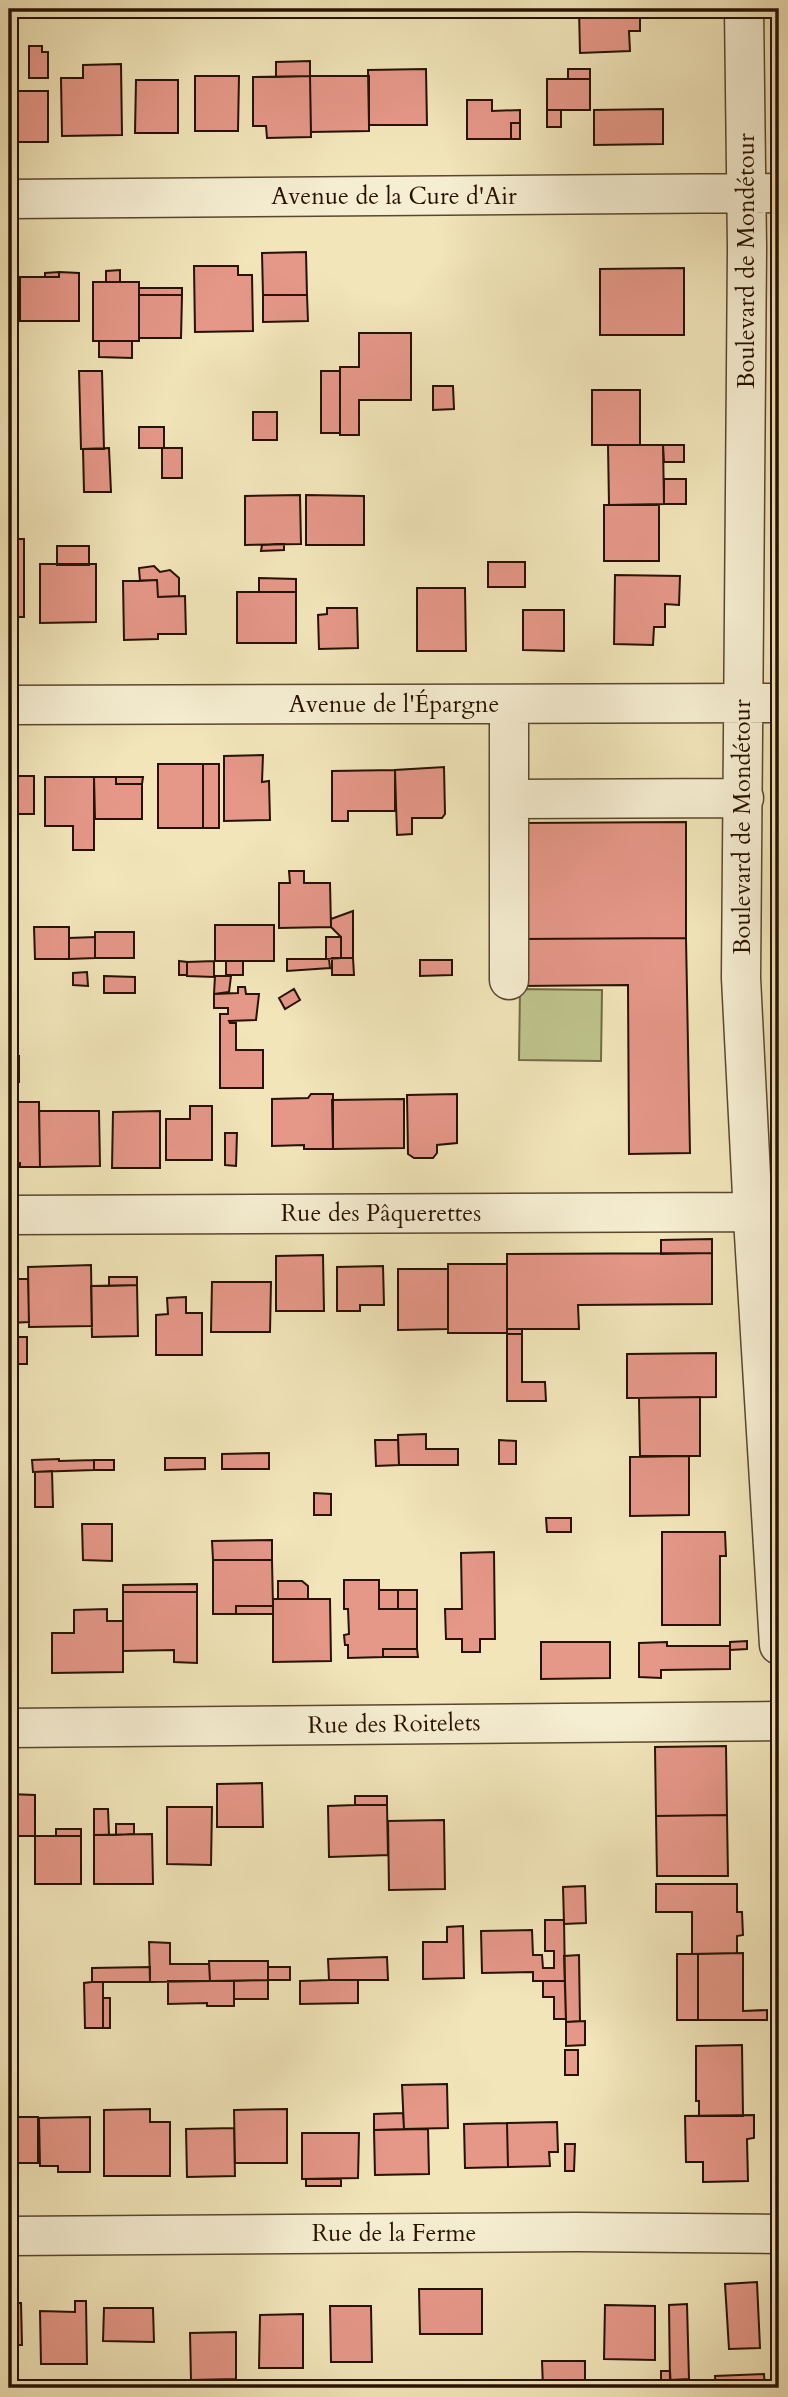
<svg xmlns="http://www.w3.org/2000/svg" width="788" height="2397" viewBox="0 0 788 2397" font-family="Cardo,serif">
  <style>
    .green { fill: #bec38c; stroke: #726a46; stroke-width: 2 }
    .building { fill: #e59788; stroke: #271200; stroke-width: 2 }
    .lines { fill: none; stroke-linecap: round; stroke-linejoin: round }
    .minor-casing { stroke: #5a472e; stroke-width: 41 }
    .minor { stroke: #f6eed2; stroke-width: 38 }
    .labels { text-anchor: middle; dominant-baseline: central; stroke-width: 6; stroke-linejoin: round; paint-order: stroke }
    .street-label { font-size: 24px; fill: #271200; stroke: #f6eed2 }
  </style>
  <rect width="100%" height="100%" fill="#f1e5b9"/>
  <filter id="stains"><feTurbulence type="fractalNoise" baseFrequency=".00286" numOctaves="4"/><feColorMatrix values="0 0 0 0 .2 0 0 0 0 .09 0 0 0 0 .02 0 0 0 .5 -.17"/></filter>
  <radialGradient id="worn" r=".72"><stop offset=".6" stop-color="#630" stop-opacity="0"/><stop offset="1" stop-color="#630" stop-opacity=".3"/></radialGradient>
  <path class="green" d="M520,989L602,990L601,1061L519,1060Z"/>
  <path class="building" d="M579,9H640V31H629L630,51L580,53Z
    M29,46H42V52H48V78H29Z
    M310,61V76L276,77V62Z
    M121,64L122,135L62,136L61,78H83V65Z
    M426,69L427,125H369L368,70Z
    M568,69H590V79H568Z
    M195,76H239L238,131H195Z
    M310,76H369V131L311,132Z
    M310,76L311,137L267,138L266,126H253V77Z
    M547,79H590V110H547Z
    M136,80H178V133H135Z
    M9,91H48V142H9Z
    M467,100H492V111L520,110V123H511V139H467Z
    M663,109V144L594,145V110Z
    M547,110H561V127H547Z
    M511,123H520V139H511Z
    M306,252L307,295H263L262,253Z
    M194,266H238V275H252L253,331L195,332Z
    M684,268V335H600V269Z
    M120,270V282H106V271Z
    M59,272L79,273V321H20V277H59Z
    M59,272V277H45V273Z
    M93,282H139V341H93Z
    M139,288H182V295H139Z
    M139,295H182L181,338H139Z
    M263,295H307L308,321L263,322Z
    M359,333H411V400H359V435H340V367H359Z
    M99,341H132V358L99,357Z
    M79,371H102L104,449H81Z
    M321,371H340V433H321Z
    M433,386H453L454,409L433,410Z
    M592,390H640V445H592Z
    M253,412H277V440H253Z
    M139,427H164V448H139Z
    M608,445H663L664,504L609,505Z
    M663,445H684V462H664Z
    M109,448L111,492H84L83,449Z
    M162,448H182V478H162Z
    M664,479H686V504H664Z
    M300,495L301,544L245,545V496Z
    M306,495L364,496V545H306Z
    M604,505H659V561H604Z
    M9,539H24V617H9Z
    M284,544V550L261,551L262,545Z
    M57,546H89V565H57Z
    M488,562H525V587H488Z
    M40,564H96V622L40,623Z
    M154,566L160,572L170,570L179,578V596L158,597L157,580L140,581L139,568Z
    M615,575L680,576L679,605L665,604V627H654L653,645L614,644Z
    M259,578L296,579V592H259Z
    M157,580L158,597L185,596L186,634H158V639L124,640L123,581Z
    M417,588H465L466,651H417Z
    M237,592H296V643H237Z
    M327,608H357L358,648L319,649L318,615L327,614Z
    M523,610H564V651L523,650Z
    M263,755L262,782L269,781L270,820L224,821V756Z
    M158,764H203V828H158Z
    M203,764H219V828H203Z
    M444,767L445,814L442,818H412V834L397,835L395,770Z
    M395,770V811H348V821H332V771Z
    M12,776H34V814H12V828H9V781H12Z
    M45,777H94V850H73V826H45Z
    M94,777H116V784H142V819H95Z
    M116,777H143L142,784H116Z
    M686,822V938L520,939L519,823Z
    M289,871H304V883H330L331,927L279,928V883H290Z
    M353,911V958H341V937L331,927V919Z
    M215,925H274V961H215Z
    M34,927H69V959H35Z
    M95,932H134V958H95Z
    M95,937V958L69,959V938Z
    M326,937H341V958L326,959Z
    M686,938L690,1153L629,1154L628,985L520,986V939Z
    M332,958H353L354,975H332Z
    M287,959H329L330,968L287,971Z
    M420,960H452V975L420,976Z
    M179,961L187,962V975H179Z
    M214,961V977L187,976V962Z
    M226,961H243V975H226Z
    M87,972L88,986L73,985V973Z
    M104,976L135,977V993H104Z
    M215,976H231L229,992L214,994Z
    M238,987H245L246,994H259L256,1020L229,1021L230,1023H236V1050H263V1088H220V1014H228V1008H214V994L238,993Z
    M294,989L300,1000L285,1009L279,998Z
    M9,1056H19V1082H10L11,1102H39L40,1167H20V1163H13L12,1166H9Z
    M311,1094H333V1149H304V1145L272,1146V1099L308,1098Z
    M457,1094V1143L437,1145V1153L433,1158H414L408,1154L407,1095Z
    M404,1099V1148L333,1149L332,1100Z
    M190,1106H212V1160H166V1119H190Z
    M39,1111H99L100,1166L40,1167Z
    M160,1111V1168H112L113,1112Z
    M225,1133H237L236,1166L225,1165Z
    M712,1239V1253L661,1254V1240Z
    M712,1253V1304L578,1305L579,1329H507V1254Z
    M323,1255L324,1311H276V1256Z
    M448,1264H507V1333H448Z
    M91,1265L92,1326L29,1327L28,1267Z
    M383,1266L384,1305H360V1311H337V1267Z
    M398,1269H448V1329L398,1330Z
    M109,1277H137V1285L109,1286Z
    M9,1279H28L29,1322L9,1323Z
    M212,1282H271L270,1332H211Z
    M137,1285L138,1336L92,1337L91,1286Z
    M186,1297V1313H202V1355H156V1315L168,1314L167,1298Z
    M507,1329H522V1334H507Z
    M507,1334H522V1382H545L546,1401H507Z
    M15,1337H27V1364H17Z
    M716,1353V1397L627,1398V1354Z
    M700,1397V1456H640L639,1398Z
    M426,1434V1449H458V1465H399L398,1435Z
    M375,1440H398L399,1465L376,1466Z
    M499,1440L516,1441V1464H499Z
    M269,1453V1469H222V1454Z
    M689,1456V1515L630,1516V1457Z
    M165,1458H205V1469L165,1470Z
    M59,1459V1461L94,1460V1470L33,1472L32,1460Z
    M94,1460H114V1470H94Z
    M52,1471L53,1507H35V1472Z
    M314,1493L331,1494V1515H314Z
    M546,1518H571V1532H547Z
    M82,1524H112V1561L83,1560Z
    M662,1532H725L726,1556H720V1625H662Z
    M272,1540V1560H213L212,1541Z
    M494,1552L495,1639H480V1652H462V1639H446L445,1609H462L461,1553Z
    M213,1560H272L273,1606H236V1614H213Z
    M344,1580H379V1609H417V1649H383V1657L348,1658V1645H345L344,1635L349,1634L348,1609H344Z
    M278,1581H302L308,1586V1599H278Z
    M197,1584V1592H123V1585Z
    M379,1590H398V1609H379Z
    M398,1590H417V1609H398Z
    M123,1592H197V1663L174,1662V1650L123,1651Z
    M273,1599H330L331,1661L273,1662Z
    M236,1606H273V1614H236Z
    M107,1609V1621H123V1672L52,1673V1633H74V1610Z
    M14,1612L16,1674H9V1613Z
    M747,1641V1649L730,1650V1642Z
    M541,1642H610V1678L541,1679Z
    M667,1642V1646H730V1669L661,1670V1678L639,1677V1643Z
    M383,1649H417L418,1657H383Z
    M726,1746L727,1815L656,1816L655,1747Z
    M262,1783L263,1827H217V1784Z
    M9,1794L35,1795V1836H9Z
    M355,1796H387V1805H355Z
    M355,1805H387L388,1855L329,1857L328,1806Z
    M167,1807H212L211,1865L167,1864Z
    M94,1809H108L109,1835H94Z
    M727,1815L728,1876H657L656,1816Z
    M444,1820L445,1889L389,1890L388,1821Z
    M116,1824H134V1834L116,1835Z
    M56,1829H81V1836H56Z
    M152,1834L153,1884H94V1835Z
    M35,1836H81V1884H35Z
    M656,1884H737V1912H742L743,1935L737,1936V1953L692,1954V1912H656Z
    M585,1886L586,1923L564,1924L563,1887Z
    M545,1920H564L565,1981H533V1972L482,1973L481,1931L532,1930L533,1955H542L543,1968H554V1951H545Z
    M463,1926L464,1978L423,1979V1942H447V1927Z
    M149,1942L170,1943V1964H209L210,1981L150,1982Z
    M9,1946H17V1967H9Z
    M743,1953V2011L767,2010V2020H698V1954Z
    M677,1954H698V2020H677Z
    M579,1955L580,2021L566,2022L564,1956Z
    M387,1957L388,1980H329L328,1959Z
    M209,1961H268V1980L210,1981Z
    M150,1967V1982H92V1968Z
    M268,1967H290V1980H268Z
    M268,1980V1999H234V1981Z
    M329,1980H358V2003L300,2004V1981Z
    M168,1981H234V2006H207V2003L168,2004Z
    M543,1981H565L566,2019H554V1997H543Z
    M92,1982H103V2028H85L84,1983Z
    M103,1998H110V2028H103Z
    M585,2021V2045L566,2046V2022Z
    M742,2045L743,2116H699V2101H696V2046Z
    M565,2050H578V2075H565Z
    M447,2084L448,2128L404,2129L402,2085Z
    M150,2109V2122H170V2176H104V2110Z
    M287,2109V2163H235L234,2110Z
    M403,2113L404,2129L374,2130V2114Z
    M754,2115V2138L747,2139L748,2181L703,2182V2162H686L685,2116Z
    M9,2117H38V2163H9Z
    M90,2117V2172H58V2166H40L39,2118Z
    M557,2122L558,2152H549L550,2166L508,2167L507,2123Z
    M507,2123L508,2167L465,2168L464,2124Z
    M234,2128L235,2176L187,2177L186,2129Z
    M428,2129L429,2174L375,2175L374,2130Z
    M302,2133H359L358,2178L302,2179Z
    M565,2144H575L574,2171H565Z
    M306,2179H341V2186H306Z
    M757,2282L760,2348L729,2349L725,2284Z
    M419,2289H482V2334H420Z
    M75,2301H86L87,2364H41L40,2311L75,2312Z
    M9,2303H21L22,2345H9Z
    M687,2304L689,2379L670,2380L669,2305Z
    M605,2305L655,2306V2360L604,2359Z
    M330,2306H371L372,2362H331Z
    M104,2308H153L154,2342L103,2341Z
    M303,2314V2368H259L260,2315Z
    M236,2332V2379L191,2380L190,2333Z
    M542,2361H585V2388H543Z
    M661,2371H670L671,2388H661Z
    M764,2374L765,2388H716L715,2376Z
    M236,2379V2388H191V2380Z
    M670,2380H684V2388H671Z"/>
  <g class="lines">
    <defs>
      <path id="minor" d="M744,9L747,248L741,978L754,1235L779,1645
        M9,199L779,193
        M9,705L779,703
        M510,799L744,798
        M509,980V704
        M9,1215L753,1212
        M9,1728L779,1721
        M9,2236L577,2232L779,2234"/>
    </defs>
    <use href="#minor" class="minor-casing"/>
    <use href="#minor" class="minor"/>
  </g>
  <g class="labels">
    <g class="street-label">
      <text x="394" y="196">Avenue de la Cure d'Air</text>
      <text transform="translate(746 261) rotate(-90)">Boulevard de Mondétour</text>
      <text x="394" y="704">Avenue de l'Épargne</text>
      <text transform="translate(742 827) rotate(-90)">Boulevard de Mondétour</text>
      <text x="381" y="1213">Rue des Pâquerettes</text>
      <text transform="translate(394 1724) rotate(-1)">Rue des Roitelets</text>
      <text x="394" y="2233">Rue de la Ferme</text>
    </g>
  </g>
  <rect width="788" height="2397" fill="none" stroke="#f1e5b9" stroke-width="35"/>
  <rect x="10" y="10" width="767" height="2376" fill="none" stroke="#271200" stroke-width="3.5"/>
  <rect x="18" y="18" width="753" height="2362" fill="none" stroke="#271200" stroke-width="2"/>
  <rect width="100%" height="100%" filter="url(#stains)"/>
  <rect width="100%" height="100%" fill="url(#worn)"/>
</svg>
